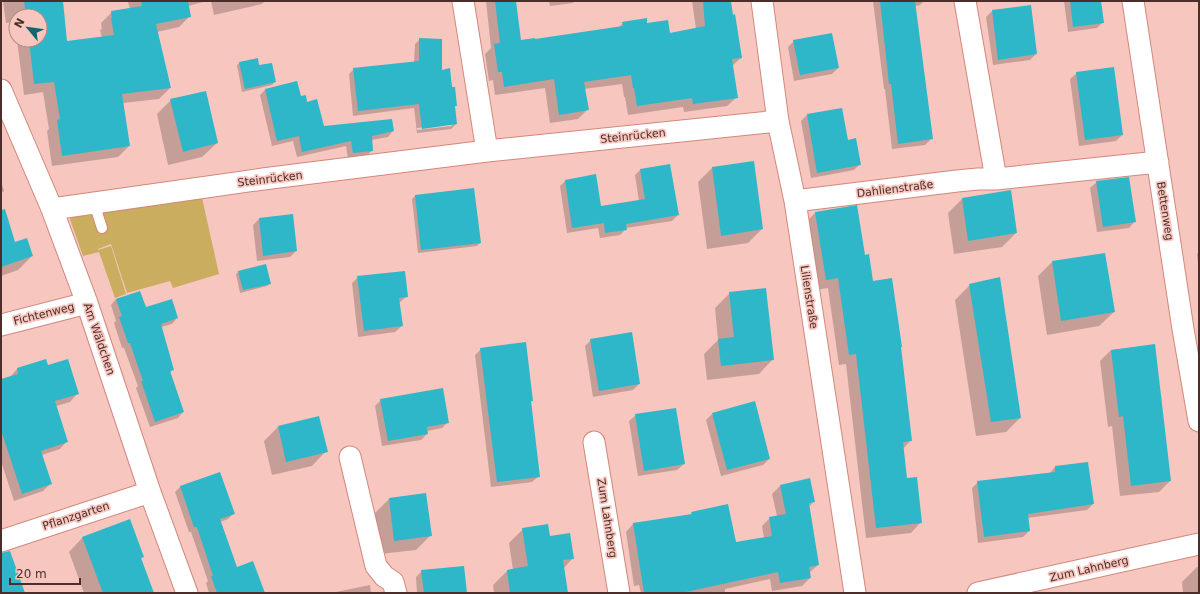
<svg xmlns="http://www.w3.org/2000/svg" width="1200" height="594" viewBox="0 0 1200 594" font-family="'DejaVu Sans',sans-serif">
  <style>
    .green { fill: #cbad5f }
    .shadow { fill: #0003; fill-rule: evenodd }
    .building { fill: #2eb6c9 }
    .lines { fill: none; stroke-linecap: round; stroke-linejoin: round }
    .lane-casing { stroke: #d2877c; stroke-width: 12 }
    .street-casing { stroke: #d2877c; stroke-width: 23 }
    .lane { stroke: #fff; stroke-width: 10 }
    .street { stroke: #fff; stroke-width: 21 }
    .labels { text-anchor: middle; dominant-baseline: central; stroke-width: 3.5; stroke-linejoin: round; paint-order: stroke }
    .street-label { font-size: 11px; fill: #4c2d29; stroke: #f7c6bf }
  </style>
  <rect width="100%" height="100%" fill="#f7c6bf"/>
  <path class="green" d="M202,198L219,274L173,288L170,281L127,293L111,244L98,249V250L111,246L126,294L115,298L99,252L83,256L71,222L70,220L72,216L89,213Z"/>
  <path class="shadow" d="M3,1H62L66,42L102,38L100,30L102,29L101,23L112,12L130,9L128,2L129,1H207L188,6L190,16L179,27L157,32L170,88L159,99L123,103L129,146L118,157L52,166L47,131L49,129L43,92L24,95L17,40H40V16H16V30L15,22L6,23Z
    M211,1H265L262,4L214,15Z
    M486,1H515L520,41L534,40L619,27L623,23L647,25L670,35L696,29L692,1H730L741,58L732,66L737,97L727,106L684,112L683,107L628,115L625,97H624L622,84L584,89L587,110L578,119L550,123L545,88L495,95L493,80L489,81L485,54L491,48Z
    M549,1H575L573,3L550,6Z
    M873,1H924L920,5L915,6L931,139L925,145L892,149L885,89H884Z
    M1064,1H1100L1103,22L1097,28L1068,32Z
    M992,11L1036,54L1030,60L993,65L986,17Z
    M420,39L451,88L456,105L454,108L456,124L451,129L417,133L414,108L353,116L349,74L354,69L414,62L415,44ZM452,124V126L417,130V128Z
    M794,41L838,68L832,74L794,81L788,47Z
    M240,63L258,67L275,82L272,85L242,92L237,65Z
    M1077,73L1122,135L1116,141L1079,146L1070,79Z
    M265,90L300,97L306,103L323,127L393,131L388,137L371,140L372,150L367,156L348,158L346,146L297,157L293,141L272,146L260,95Z
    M171,100L217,143L202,157L168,165L157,114Z
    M842,109L847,141L860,164L854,170L811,178L801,121L807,115Z
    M712,168L762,229L748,243L707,249L698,182Z
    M640,170L678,215L672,221L626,228V229L620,235L600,238L598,228L567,233L560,186L565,181L600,207L639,201L635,175Z
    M1,181L4,191L1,193Z
    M1097,182L1135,221L1129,228L1097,232L1090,188Z
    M473,189L480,243L477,246L418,253L412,199L415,196Z
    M962,199L1016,233L1002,247L954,254L948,213Z
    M815,213L864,256L872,282L901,347L900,348L911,440L903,449L906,480L921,522L911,533L866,538L846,364L839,365L828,288L815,290L805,223Z
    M259,219L296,251L290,257L257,261L253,225Z
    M1,232L32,256L18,270L1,276Z
    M1199,252V272L1197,254Z
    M1052,262L1114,312L1099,326L1047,335L1038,276Z
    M239,272L270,283L267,286L240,293L236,274Z
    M358,277L407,296L399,303L402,326L395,332L358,337L352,283Z
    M970,285L1020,418L1006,432L976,436L955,300Z
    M140,292L146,309L177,318L172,324L161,327L173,369L170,373L183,412L178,418L150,427L136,388L138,386L124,348H122L114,323L116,321L111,305L116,299Z
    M730,293L773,359L759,374L707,380L704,354L718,340L715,308Z
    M591,340L639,384L633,390L593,397L585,346Z
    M1154,345L1170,481L1159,492L1120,496L1112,426L1108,427L1100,361L1111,350Z
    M481,349L532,401L530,403L539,476L532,482L491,487L475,355Z
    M47,366L77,394L70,402L56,406L67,441L60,449L42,455L51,483L43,491L14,501L1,461V380L10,377L17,369Z
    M381,400L448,422L442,428L427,431V434L421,440L382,446L375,406Z
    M712,414L769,459L763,465L721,476L706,420Z
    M636,415L684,464L677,470L638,476L629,421Z
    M278,427L326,451L312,466L272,475L264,441Z
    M1055,467L1093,504L1087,510L1027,518L1029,531L1023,537L978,543L972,488L978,482L1049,474Z
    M181,486L233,514L228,519L220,522L236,568L263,593H209L206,583L208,581L191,532H189L175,492Z
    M780,486L814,501L809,507L818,565L809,573L810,578L802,586L772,591L770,579L725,589V593H641L639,585L634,586L626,532L633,524L690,515L692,513L735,543L764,538L762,526L770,518L777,516L772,494Z
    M425,494L431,535L416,550L380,554L375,513L389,499Z
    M523,529L549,537L573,558L564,568L567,593H494L493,585L507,571L513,570L509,543Z
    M83,537L143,556L140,559L153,593H84L69,552Z
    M1197,567H1199V593H1183L1182,582Z
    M422,571L466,593H417L416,577Z
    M370,585L371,593H331Z"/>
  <path class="building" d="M24,1H63L67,41L114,35L111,18H112L111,11L142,6L141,1H188L191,17L156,24L171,88L122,94L130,146L62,156L57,120L60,119L54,82L34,84L29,40H40V16H26Z
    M495,1H516L521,40L535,38V39L623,26L622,22L647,18V23L668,20L670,33L705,26L703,1H731L733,15L735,14L742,58L732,59L738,98L693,104L692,98L637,106L634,88H633L631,75L584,82L589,110L559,115L554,79L504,87L502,72H498L494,44L500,43Z
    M880,1H915L933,139L898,144L891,84H889Z
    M1070,1H1101L1104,23L1073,27Z
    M1031,5L1037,54L998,60L992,10Z
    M832,33L839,68L800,75L793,40Z
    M419,38L442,39V70L450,68L452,87H455L457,106H455L457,124L422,129L419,104L358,111L353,68L419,61Z
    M258,58L259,65L272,63L276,82L245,89L239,62Z
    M1114,67L1123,135L1085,140L1076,72Z
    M297,81L301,96L306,95L307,102L317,99L324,126L392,119L394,131L372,136L373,151L353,153L351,141L302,152L299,136L277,141L265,89Z
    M206,91L218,143L183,152L170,99Z
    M842,108L848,140L856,138L861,165L817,173L807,114Z
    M754,161L763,229L721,236L712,167Z
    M670,164L679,215L626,224L627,230L605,233L604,223L572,228L565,180L596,174L601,206L645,199L640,169Z
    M1129,177L1136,222L1103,227L1096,181Z
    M474,188L481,243L421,250L415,195Z
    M1011,190L1017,233L968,241L962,198Z
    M857,205L865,255L869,254L873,281L892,278L902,347H901L912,441L903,442L907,478L917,477L922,523L876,528L856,354L849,355L838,278L826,280L815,212Z
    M5,209L15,242L27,238L33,256L1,267V210Z
    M293,214L297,251L263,256L259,218Z
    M1105,253L1115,312L1061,321L1052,261Z
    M266,264L271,284L243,290L238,271Z
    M405,271L408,297L399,298L403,326L364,331L357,276Z
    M1000,277L1021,418L991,422L969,284Z
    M766,288L774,360L721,366L718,339L734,337L729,292Z
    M140,291L146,307L172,299L178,318L161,324L174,370L170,371L184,412L155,422L141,381H143L130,343H128L119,317L122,316L116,299Z
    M632,332L640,384L599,391L590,339Z
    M526,342L533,401H531L540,477L497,482L480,348Z
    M1155,344L1171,481L1131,486L1123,416L1119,417L1111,350Z
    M46,359L48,365L68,359L79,394L55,401L68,442L41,451L52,484L22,494L1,430V379L18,374L17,368Z
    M443,388L449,423L427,427L428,434L388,441L380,399Z
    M755,401L770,459L727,470L712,413Z
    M676,408L685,464L644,471L635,414Z
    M319,416L328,452L286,462L278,426Z
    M1088,462L1094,504L1028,514L1030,531L984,537L977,481L1055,472V466Z
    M220,472L235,514L220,519L237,567L253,561L265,593H217L211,576H213L197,527H194L180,486Z
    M810,478L815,502L809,503L819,565L809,567L811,578L780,583L778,572L681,593H644L633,523L692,514L691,512L728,504L736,542L772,536L769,517L786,514L780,485Z
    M426,493L432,536L394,541L389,498Z
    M130,519L144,557L141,558L154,593H103L82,537Z
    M548,524L550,536L570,533L574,559L563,560L568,593H510L507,570L528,566L522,528Z
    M10,551L25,593H1V553Z
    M464,566L467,593H424L421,570Z"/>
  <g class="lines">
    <defs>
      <path id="lane" d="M94,203L102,228"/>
      <path id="street" d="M463,1L487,151
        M762,1L778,121L795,201L855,593
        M965,1L996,179
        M1133,1L1183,329L1199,421
        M1,90L52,209L87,303L150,492L187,593
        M795,201L957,181L978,179H996L1158,162
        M52,209L263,179L487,151L778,121
        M1,325L87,303
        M594,442L619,593
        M350,457L376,566L384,576L393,582L396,593
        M1,541L150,492
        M978,593L1199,544"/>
    </defs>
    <use href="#lane" class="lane-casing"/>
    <use href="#street" class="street-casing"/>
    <use href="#lane" class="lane"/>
    <use href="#street" class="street"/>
  </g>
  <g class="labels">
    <g class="street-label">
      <text transform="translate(633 136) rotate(-6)">Steinrücken</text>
      <text transform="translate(270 179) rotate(-7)">Steinrücken</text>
      <text transform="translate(895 189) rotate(-7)">Dahlienstraße</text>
      <text transform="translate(1165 211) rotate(81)">Bettenweg</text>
      <text transform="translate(809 297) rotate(81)">Lilienstraße</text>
      <text transform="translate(44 314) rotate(-14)">Fichtenweg</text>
      <text transform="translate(99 339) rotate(71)">Am Wäldchen</text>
      <text transform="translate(76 516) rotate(-18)">Pflanzgarten</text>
      <text transform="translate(607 518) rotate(81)">Zum Lahnberg</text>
      <text transform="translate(1089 569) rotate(-13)">Zum Lahnberg</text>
    </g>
  </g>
  <rect width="1200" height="594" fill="none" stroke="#4c2d29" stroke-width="4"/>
  <g transform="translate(28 28) rotate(299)"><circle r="19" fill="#f7c6bf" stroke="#b38983"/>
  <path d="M0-3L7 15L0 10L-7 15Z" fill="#16636d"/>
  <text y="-6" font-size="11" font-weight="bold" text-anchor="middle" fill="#4c2d29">N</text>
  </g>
  <path d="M10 578v6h70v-6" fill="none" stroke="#4c2d29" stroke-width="2"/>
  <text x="16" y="578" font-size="12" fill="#4c2d29" stroke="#f7c6bf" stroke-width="3" paint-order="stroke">20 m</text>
</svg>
